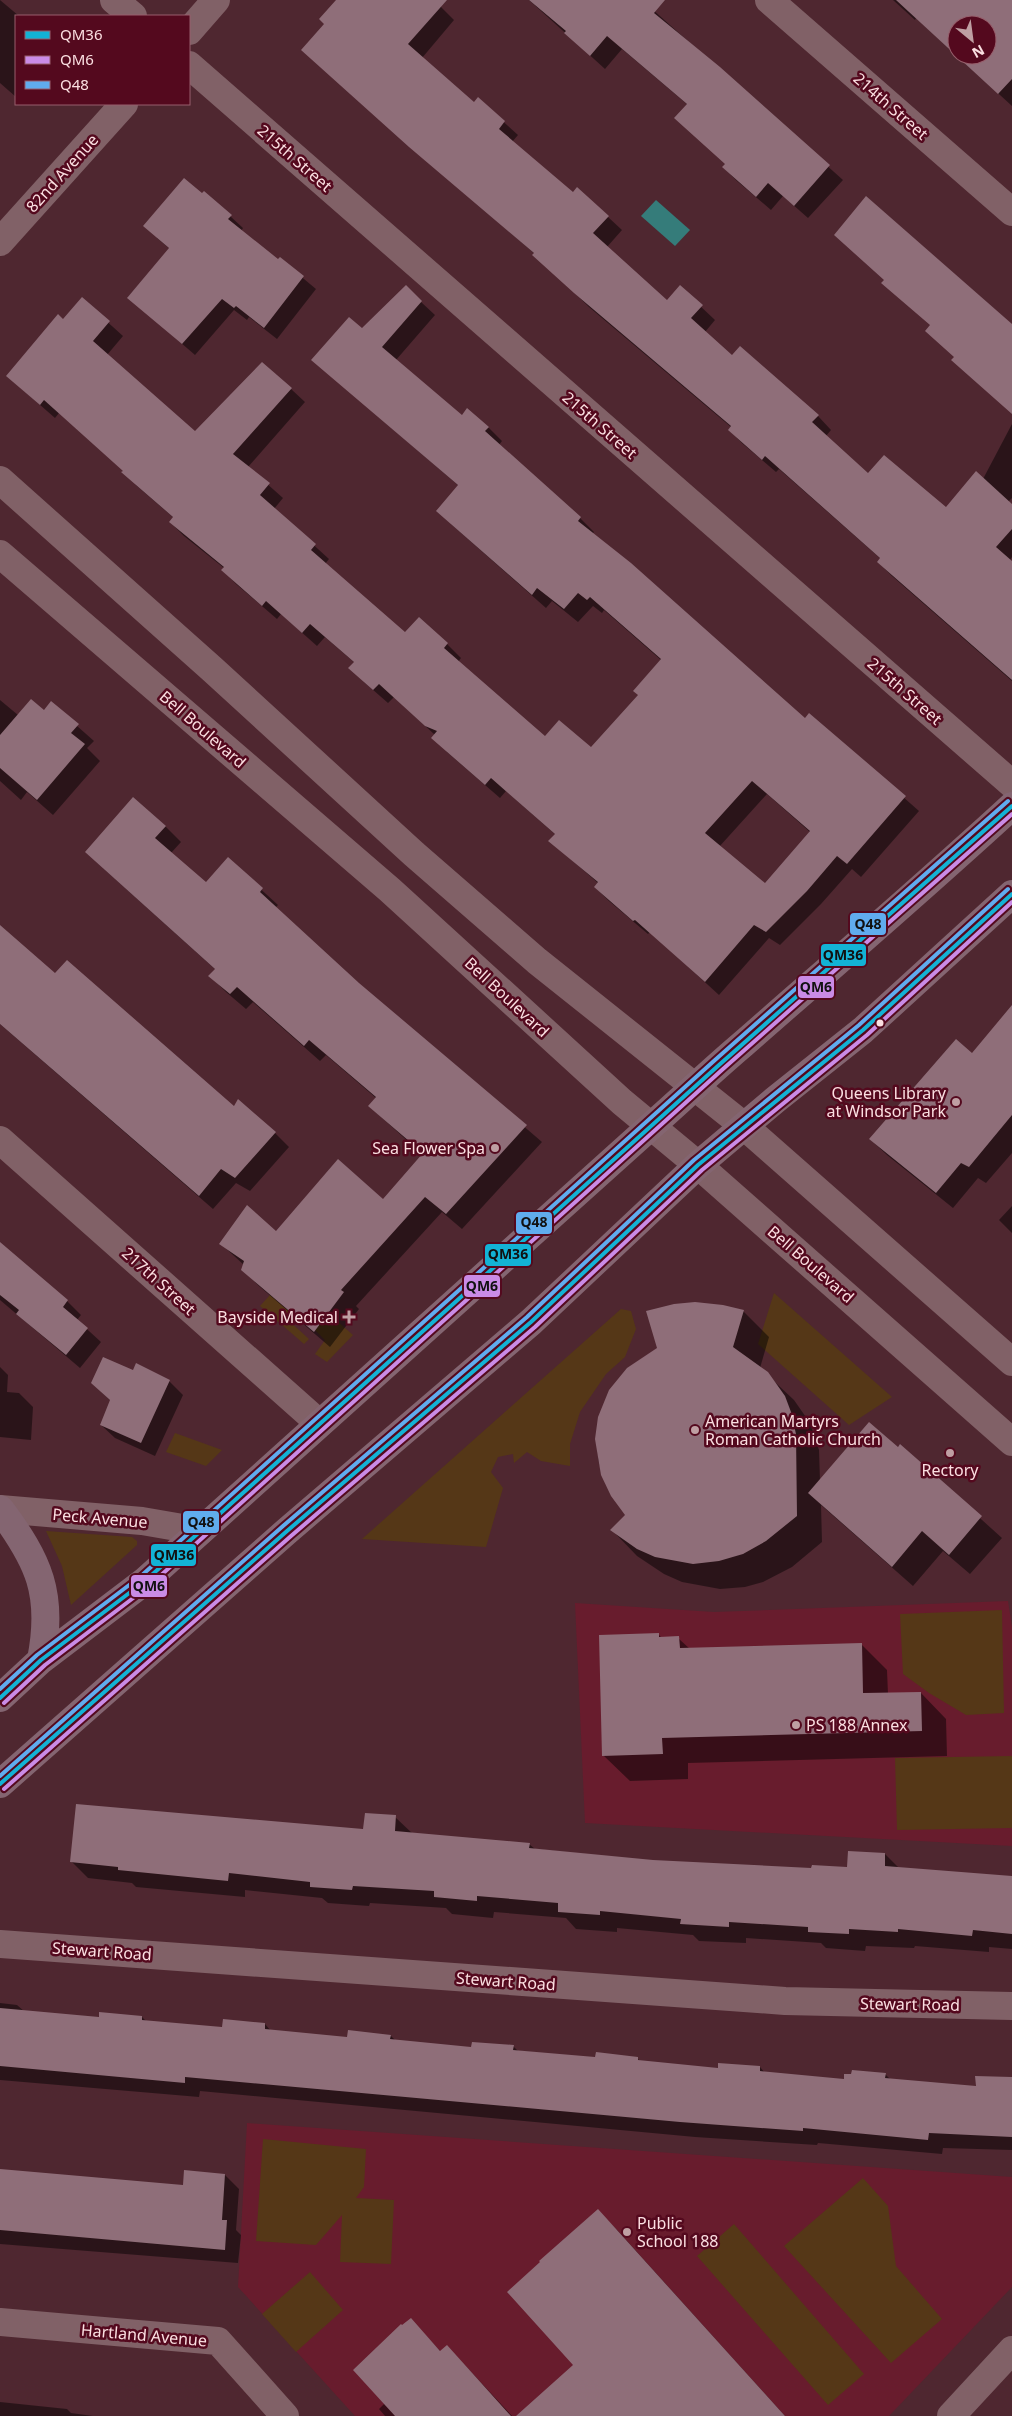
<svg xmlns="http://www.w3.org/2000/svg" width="1012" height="2416" viewBox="0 0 1012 2416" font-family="'Noto Sans',sans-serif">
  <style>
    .built { fill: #681c2d }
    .green { fill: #553717 }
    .water { fill: #357c7a }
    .shadow { fill: #0007; fill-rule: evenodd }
    .building { fill: #8f6e79; fill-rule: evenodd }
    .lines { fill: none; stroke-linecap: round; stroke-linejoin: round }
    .minor { stroke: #816167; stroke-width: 28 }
    .major { stroke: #846571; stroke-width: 28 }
    .bus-1-casing { stroke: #54091e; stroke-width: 8 }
    .bus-2-casing { stroke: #54091e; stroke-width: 8 }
    .bus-3-casing { stroke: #54091e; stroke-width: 8 }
    .bus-1 { stroke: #13b2d5; stroke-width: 4 }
    .bus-2 { stroke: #ca8be6; stroke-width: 4 }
    .bus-3 { stroke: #60acee; stroke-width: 4 }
    .bus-dot { fill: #fbdfe1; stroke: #54091e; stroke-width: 2 }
    .poi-dot { fill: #bf9fa3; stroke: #54091e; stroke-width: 2 }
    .labels { text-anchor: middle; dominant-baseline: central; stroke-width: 5; stroke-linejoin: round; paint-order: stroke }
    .street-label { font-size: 16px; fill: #fbdfe1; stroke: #54091e }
    .poi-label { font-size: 16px; fill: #fbdfe1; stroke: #54091e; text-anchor: end }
    .line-badge { stroke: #54091e; stroke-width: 2 }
    .pale-badge-label { font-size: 14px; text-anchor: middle; font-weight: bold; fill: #111 }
  </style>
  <rect width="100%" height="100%" fill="#4f2730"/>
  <path class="built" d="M1008,1601L1012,1627V1846L585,1823L575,1603L714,1612Z
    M247,2123L1012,2177V2287L889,2416H355L238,2287Z"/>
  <path class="green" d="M774,1293L892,1397L849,1425L758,1344Z
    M270,1295L291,1313L288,1320L309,1339L304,1344L260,1306Z
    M621,1309L631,1311L636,1329L625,1357L606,1374L580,1412L570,1444V1466L541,1461L527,1452L514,1463L513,1454L498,1457L491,1472L503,1488L486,1547L362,1539Z
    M329,1314L353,1335L327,1362L315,1354L325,1340L315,1330Z
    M175,1433L222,1450L206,1466L166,1452Z
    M46,1531L132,1537L137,1541V1545L71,1605L62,1566Z
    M1002,1610L1004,1713L966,1715L929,1693L903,1674L900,1614Z
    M1012,1756V1828L897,1830L895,1758Z
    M263,2139L366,2149L364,2187L356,2198L394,2200L391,2264L340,2262L342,2215L316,2245L256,2241Z
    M863,2178L888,2206L896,2266L942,2319L891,2363L784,2246Z
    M734,2224L864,2374L828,2405L697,2256Z
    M310,2272L343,2310L296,2352L262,2314Z"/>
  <path class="water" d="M656,200L690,230L675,246L641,216Z"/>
  <path class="shadow" d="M0,0L19,16H16V97L0,83Z
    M338,0H433L441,7L454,20L422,58L474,104L478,99L518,135L512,142L573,193L608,217L622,230L607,247L667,301L680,287L715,320L705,332L733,357L740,348L818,416L831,430L826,436L869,475L946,508L983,479L1012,424V498L1008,502L1012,505V557L1010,560L1012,562V681L892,576L878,562L881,559L779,469L776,472L743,444L729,430L731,427L589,307L535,254L316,63L326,24Z
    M529,0H642L843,180L808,218L783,196L771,210L737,181L723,167L726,164L676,118L688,105L622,49L605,69Z
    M893,0H998L1012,12V106L916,18L915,20ZM957,25H987V55H957Z
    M204,192L243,228L241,231L278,261L280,259L316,289L277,339L249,317L247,320L234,310L195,355L128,297L170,249L157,238Z
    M82,299L123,336L107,355L195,433L291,389L305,402L248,467L283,498L274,509L329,559L325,564L405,634L447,644L461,658L458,662L545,737L591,749L640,695L661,660L604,610L602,613L593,606L578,622L552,601L546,608L451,524L459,486L313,360L362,330L421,302L435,315L396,360L462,417L488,427L502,441L499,445L580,518L594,532L592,534L805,720L809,714L919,811L861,877L852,869L821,904L780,945L769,938L719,995L650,932L648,934L609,901L595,887L598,883L550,841L556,835L506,791L500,798L447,752L435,735L394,697L388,703L364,682L355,663L325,637L317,646L281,614L277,619L236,584L223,570L224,568L184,536L170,522L174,518L137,486L124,471L59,413L55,418L7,376L63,321ZM767,794L810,832L765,885L719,847Z
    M0,700L18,715L44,712L51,703L94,741L87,748L100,761L53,815L27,792L21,800L0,781Z
    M165,826L181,842L171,853L206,884L228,859L278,905L275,908L358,984L542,1142L462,1229L442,1212L356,1306L359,1309L330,1347L259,1286L243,1270L244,1265L221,1244L276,1233L383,1201L423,1155L369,1106L376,1098L326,1055L320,1061L253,1002L246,1009L226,992L210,976L216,970L103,868Z
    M0,926L56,975L235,1108L275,1133L289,1147L250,1191L236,1183L213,1209L0,1024Z
    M1012,1007V1153L986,1183L978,1178L953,1208L887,1155L870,1139L973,1055Z
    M1012,1206V1233L999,1220Z
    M0,1262L67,1301L81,1315L77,1320L101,1342L80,1368L0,1300Z
    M743,1311L769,1337L760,1368L794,1400L810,1423L819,1450L820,1481L900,1446L1002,1538L970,1574L943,1551L913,1586L821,1505L822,1542L792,1567L763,1582L745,1587L720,1589L682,1582L664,1574L637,1556L612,1530L626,1515L606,1485L599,1463L596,1439Z
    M0,1367L8,1375L7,1392L19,1393L33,1407L31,1440L0,1437Z
    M134,1372L169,1381L183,1395L155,1456L115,1438L101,1425L111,1401L92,1383Z
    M659,1635L662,1638H678L690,1649L861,1644L887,1670L888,1694L921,1693L946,1719L947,1756L688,1763V1779L630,1781L604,1756Z
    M395,1817L413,1834L529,1844L535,1849L653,1861L813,1870L848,1868L885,1854L899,1868L1012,1878V1949L989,1947V1952L915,1946L914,1948L866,1946L865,1951L826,1948L821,1943L746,1938V1943L699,1941L693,1935L617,1928V1932L576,1929L566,1918L494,1912L493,1918L452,1914L446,1908L370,1903L369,1906L328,1903L322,1898L245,1890V1897L136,1887L132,1883L88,1878L71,1861L365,1830Z
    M0,2003L17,2005L25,2012L100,2019L142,2017L147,2022L223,2028L265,2024L271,2031L349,2038L391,2036L396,2041L472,2049L513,2046L518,2051L596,2058H637L641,2062L719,2070L760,2067L765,2073L845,2080L885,2074L891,2080L978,2087L1012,2079V2150L943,2148L942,2154L818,2143L817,2145L695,2137L200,2091L199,2097L0,2080Z
    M0,2171L184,2187L225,2175L239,2189L236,2230L241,2235L238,2263L0,2244Z
    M598,2211L618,2231L785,2416H518L575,2365Z
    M411,2320L441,2352L447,2346L512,2416H385L379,2409L385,2403L402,2327Z
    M0,2402L67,2409L71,2413L93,2416H0Z"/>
  <path class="building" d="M336,0H447L408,44L474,102L478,97L505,121L499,129L573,192L577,187L609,216L593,233L667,300L680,285L703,305L691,318L732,355L740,346L819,415L812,422L868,473L884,455L946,507L976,471L1012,504V529L996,547L1012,561V680L877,562L880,558L765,456L762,460L728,430L731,426L574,293L532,255L534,253L409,147L301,50L324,24L319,19Z
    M529,0H665L654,13L720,67L830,165L794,206L768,183L756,197L722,167L725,164L674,118L687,104L607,36L590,56L564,33L566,31Z
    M896,0H1012V79L998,94ZM957,25H987V55H957Z
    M184,178L202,193L204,191L232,215L228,219L278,259L280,257L304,276L264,328L236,306L234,308L222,299L182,344L127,298L169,248L143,226Z
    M866,196L1012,324V414L951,360L954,357L925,331L930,325L881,283L884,280L834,235Z
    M406,285L422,301L382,347L462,415L467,408L489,427L485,431L581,517L578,521L631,563L805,718L809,713L906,796L847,864L837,856L807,891L766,932L754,925L705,982L635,920L633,921L594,887L598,882L548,841L555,834L491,778L485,785L431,738L437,731L425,726L379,684L373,690L348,668L354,662L310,624L302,633L266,601L262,606L221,570L224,567L169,522L173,517L121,472L123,471L44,400L40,405L6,376L58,314L63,319L82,297L110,321L93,341L195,431L262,362L292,388L233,454L270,483L260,495L316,544L311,550L405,632L419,617L448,643L444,648L545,736L559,720L591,747L638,695L633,691L661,659L590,597L587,600L578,593L564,609L537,588L532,595L436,511L458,485L311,360L349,317L362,328ZM752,781L810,831L765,883L705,833Z
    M31,699L44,710L51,701L79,724L71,733L85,744L37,800L0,768V735Z
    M133,797L166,826L155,838L206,882L228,857L263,888L260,892L359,983L527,1125L446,1214L425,1197L341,1290L344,1292L314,1332L241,1270L244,1261L219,1244L247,1205L276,1231L338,1159L383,1199L423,1153L368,1106L376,1097L309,1040L304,1046L237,987L230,994L208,976L215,969L85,852Z
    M0,925L55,973L67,960L234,1106L238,1099L276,1132L235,1178L221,1169L199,1196L0,1024Z
    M1012,1005V1115L969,1167L961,1163L936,1193L869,1139L956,1039L972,1053Z
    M0,1242L68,1300L63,1307L88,1328L66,1355L16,1314L19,1310L0,1295Z
    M695,1302L723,1305L744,1310L733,1347L768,1372L785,1396L791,1412L796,1434L797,1516L766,1541L743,1554L719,1561L693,1564L655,1557L637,1549L610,1530L625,1515L611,1496L601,1475L595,1439L598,1417L609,1390L627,1368L657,1348L646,1311L674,1304Z
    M103,1357L133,1370L136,1363L170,1380L141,1443L100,1425L110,1400L91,1383Z
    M869,1422L898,1447L900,1444L982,1516L949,1555L922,1531L892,1567L808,1493Z
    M659,1633V1637L679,1636L680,1648L862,1643L863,1693L921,1692L922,1731L662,1738L663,1754L602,1756L599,1635Z
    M76,1804L363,1829L365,1813L396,1815L395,1831L530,1843L529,1848L653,1860L811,1868L812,1865L847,1867L848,1851L885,1853V1866L1012,1876V1934L973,1930L972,1936L898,1929V1932L849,1929V1934L808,1932V1927L729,1922V1927L680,1924L681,1919L600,1911V1915L558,1912V1903L477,1896V1901L434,1897V1891L353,1886L352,1890L310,1887V1882L229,1873L228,1881L118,1870V1867L70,1862Z
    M0,2008L99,2017V2012L142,2016V2020L222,2027L223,2019L265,2023V2029L347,2037L348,2030L391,2035L390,2039L471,2047L472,2042L514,2045L513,2050L595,2057L596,2052L638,2057V2060L718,2068V2063L760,2066V2071L844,2079V2074H851L852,2070L886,2073L885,2078L976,2086L975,2076L1012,2077V2137L929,2133L928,2140L803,2128V2131L680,2122L185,2077V2083L0,2066Z
    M0,2169L183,2185L184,2170L225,2174L222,2220H227L225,2250L0,2230Z
    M598,2209L785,2416H516L573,2365L507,2292L540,2262L539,2261Z
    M411,2318L440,2351L447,2345L511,2416H395L353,2370L401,2324L402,2325Z"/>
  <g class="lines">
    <path class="minor" d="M114,0L133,16
      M769,0L1012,212
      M189,31L216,0
      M189,65L1012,784
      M0,242L124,104
      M0,480L212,669L414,854L537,961L744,1126L1012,1362
      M0,554L390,890L622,1102L698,1165L1012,1442
      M0,1140L319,1423
      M0,1509L142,1521L200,1531
      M0,1944L785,2001L1012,2006
      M0,2322L218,2341L285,2416
      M951,2416L1012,2350"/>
    <path class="major" d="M0,1509C39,1561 54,1594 41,1660
      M0,1698L41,1660L145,1581L650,1127C681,1100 711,1071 743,1044C833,965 924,887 1012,806
      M0,1784L287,1531L531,1322L698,1165L775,1100L863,1030L1012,894"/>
    <defs>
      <path id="bus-1" d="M0,1698L41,1660L145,1581L719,1065L1012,806
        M0,1784L287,1531L531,1322L698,1165L863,1030L1012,894"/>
      <path id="bus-2" d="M4,1703L45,1665L149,1586L723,1069L1012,814
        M4,1789L291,1536L535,1327L702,1170L867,1035L1012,902"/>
      <path id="bus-3" d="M0,1689L37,1655L141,1576L715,1060L1008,801
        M0,1776L283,1526L527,1317L694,1160L859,1025L1008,889"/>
    </defs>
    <use href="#bus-1" class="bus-1-casing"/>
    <use href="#bus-2" class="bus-2-casing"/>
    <use href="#bus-3" class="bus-3-casing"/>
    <use href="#bus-1" class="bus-1"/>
    <use href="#bus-2" class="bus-2"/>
    <use href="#bus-3" class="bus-3"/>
  </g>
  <circle class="bus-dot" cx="880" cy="1023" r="4.5"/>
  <g class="poi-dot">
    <circle cx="956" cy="1102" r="5"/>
    <circle cx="495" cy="1148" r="5"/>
    <path d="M346.5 1309.5h5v5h5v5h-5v5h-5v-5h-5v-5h5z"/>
    <circle cx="695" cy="1430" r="5"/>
    <circle cx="950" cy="1453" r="5"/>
    <circle cx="796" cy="1725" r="5"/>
    <circle cx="627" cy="2232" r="5"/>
  </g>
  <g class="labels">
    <g class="street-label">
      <text transform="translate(891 106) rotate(41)">214th Street</text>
      <text transform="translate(295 158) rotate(41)">215th Street</text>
      <text transform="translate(62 173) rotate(-48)">82nd Avenue</text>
      <text transform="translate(600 425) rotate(41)">215th Street</text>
      <text transform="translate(905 691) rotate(41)">215th Street</text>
      <text transform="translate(203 729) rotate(41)">Bell Boulevard</text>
      <text transform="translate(507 997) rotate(43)">Bell Boulevard</text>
      <text transform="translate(811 1264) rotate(41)">Bell Boulevard</text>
      <text transform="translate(159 1281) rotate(42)">217th Street</text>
      <text transform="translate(100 1518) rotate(5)">Peck Avenue</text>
      <text transform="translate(102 1951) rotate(4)">Stewart Road</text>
      <text transform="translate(506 1981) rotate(4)">Stewart Road</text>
      <text transform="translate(910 2004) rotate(1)">Stewart Road</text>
      <text transform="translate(144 2335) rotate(5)">Hartland Avenue</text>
    </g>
    <g class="poi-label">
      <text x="946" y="1093">Queens Library<tspan x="946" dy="18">at Windsor Park</tspan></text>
      <text x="485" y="1148">Sea Flower Spa</text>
      <text x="338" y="1317">Bayside Medical</text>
      <text x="705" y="1421" text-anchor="start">American Martyrs<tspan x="705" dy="18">Roman Catholic Church</tspan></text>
      <text x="950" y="1470" text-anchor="middle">Rectory</text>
      <text x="806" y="1725" text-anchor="start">PS 188 Annex</text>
      <text x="637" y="2223" text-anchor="start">Public<tspan x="637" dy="18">School 188</tspan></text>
    </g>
  </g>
  <g class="line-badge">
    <rect x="849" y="912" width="38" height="24" rx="5" fill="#60acee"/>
    <rect x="820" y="943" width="47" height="24" rx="5" fill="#13b2d5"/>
    <rect x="797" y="975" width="38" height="24" rx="5" fill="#ca8be6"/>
    <rect x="515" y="1211" width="38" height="24" rx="5" fill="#60acee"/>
    <rect x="484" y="1243" width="48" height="24" rx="5" fill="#13b2d5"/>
    <rect x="463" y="1274" width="38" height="24" rx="5" fill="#ca8be6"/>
    <rect x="182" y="1510" width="38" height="24" rx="5" fill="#60acee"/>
    <rect x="150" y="1543" width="47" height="24" rx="5" fill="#13b2d5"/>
    <rect x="130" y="1574" width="38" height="24" rx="5" fill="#ca8be6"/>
  </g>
  <g class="pale-badge-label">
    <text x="868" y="929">Q48</text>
    <text x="843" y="960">QM36</text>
    <text x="816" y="992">QM6</text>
    <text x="534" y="1227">Q48</text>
    <text x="508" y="1259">QM36</text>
    <text x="482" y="1291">QM6</text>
    <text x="201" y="1527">Q48</text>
    <text x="174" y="1560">QM36</text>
    <text x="149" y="1591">QM6</text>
  </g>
  <rect x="15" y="15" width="175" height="90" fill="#54091e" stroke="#975f6c"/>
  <rect x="25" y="31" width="25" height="8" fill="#13b2d5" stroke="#975f6c"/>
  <text x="60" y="40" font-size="15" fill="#fbdfe1">QM36</text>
  <rect x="25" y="56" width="25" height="8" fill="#ca8be6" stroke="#975f6c"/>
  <text x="60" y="65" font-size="15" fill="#fbdfe1">QM6</text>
  <rect x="25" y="81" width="25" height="8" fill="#60acee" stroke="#975f6c"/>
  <text x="60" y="90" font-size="15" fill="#fbdfe1">Q48</text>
  <g transform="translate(972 40) rotate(151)"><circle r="24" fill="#54091e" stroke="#975f6c"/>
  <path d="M0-4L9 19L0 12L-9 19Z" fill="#bf9fa3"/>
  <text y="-8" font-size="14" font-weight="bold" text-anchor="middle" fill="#fbdfe1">N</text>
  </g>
</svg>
